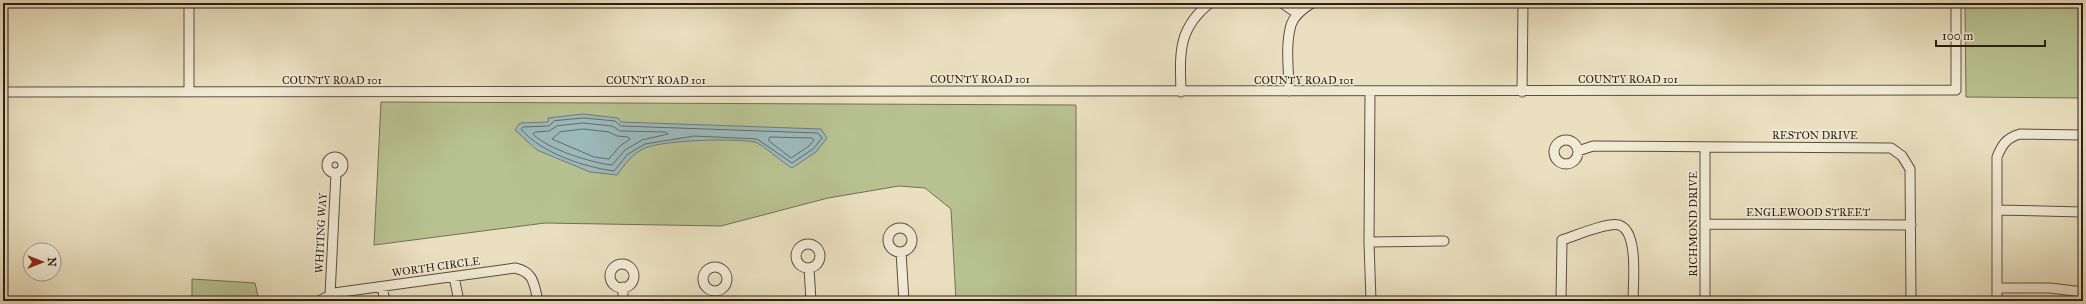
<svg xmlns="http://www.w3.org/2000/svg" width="2086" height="304" viewBox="0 0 2086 304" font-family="'IM FELL Great Primer',serif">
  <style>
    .green { fill: #b8c291; stroke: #727054 }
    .water { fill: #9cbabc; stroke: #6f7b7a }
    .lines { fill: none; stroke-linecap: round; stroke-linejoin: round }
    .shore { stroke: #646c6a; stroke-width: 1 }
    .minor-casing { stroke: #5c4e41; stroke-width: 11 }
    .minor { stroke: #f1ebd5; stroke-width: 9 }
    .labels { text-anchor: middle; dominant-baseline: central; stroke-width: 3; stroke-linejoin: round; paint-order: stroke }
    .street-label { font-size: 11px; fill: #2c1d17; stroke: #f1ebd5 }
  </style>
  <rect width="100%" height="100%" fill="#eae0bf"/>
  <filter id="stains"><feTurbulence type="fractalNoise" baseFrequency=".005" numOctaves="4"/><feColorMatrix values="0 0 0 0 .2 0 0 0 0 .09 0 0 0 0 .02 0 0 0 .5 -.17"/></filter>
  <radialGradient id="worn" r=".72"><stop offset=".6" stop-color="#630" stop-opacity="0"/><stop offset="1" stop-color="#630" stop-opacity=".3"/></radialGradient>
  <path class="green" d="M1965,3H2083V98L1966,97Z
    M381,102L1076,105V301H956L951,209L925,188L899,186L828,198L721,226L545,223L374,245Z
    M192,279L255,283L259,301H192Z"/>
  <path class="water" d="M583,114L618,118L621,122L821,129L827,138L816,152L792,168C783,163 762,144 755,142C733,138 665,140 645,148C632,154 625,164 617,175L590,172L537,150L515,130L520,123L548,122V118Z"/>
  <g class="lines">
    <path class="shore" d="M584,118L615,121L621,126L818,133L822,138L813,149L792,163L757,139L694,136L645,144L628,154L614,171C584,167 541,153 521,129L523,127L549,126L554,121Z
      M583,123L612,126L620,131L666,132L668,134L642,140L625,150L612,165C592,163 547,149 533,134L535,132L549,131L557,126Z
      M584,129L609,132L617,136L628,137L630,139L620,146L609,159L594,157L552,139L560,132Z
      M770,137L812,138L814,140L809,146L791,158L769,141Z"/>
    <defs>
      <path id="minor" d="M1282,3L1298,14
        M1289,91C1289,70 1285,46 1291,25C1294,15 1304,8 1312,3
        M3,92L1956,90V3
        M189,92V3
        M1181,92C1180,54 1177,29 1210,3
        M1370,92L1369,242L1371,301
        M1522,92L1523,3
        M1554 152a12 12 0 1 1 24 0a12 12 0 1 1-24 0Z
        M1705,147V301
        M1578,151L1593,146L1891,148L1902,156L1910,169L1911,301
        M327 165a8 8 0 1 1 16 0a8 8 0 1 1-16 0Z
        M1997,210L2083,212
        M1705,224L1911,225
        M888 240a12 12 0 1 1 24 0a12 12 0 1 1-24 0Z
        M1369,242L1444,241
        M796 256a12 12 0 1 1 24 0a12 12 0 1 1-24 0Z
        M901,252L904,301
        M610 276a12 12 0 1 1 24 0a12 12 0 1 1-24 0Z
        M703 279a12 12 0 1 1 24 0a12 12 0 1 1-24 0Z
        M809,268L811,301
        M454,277L459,301
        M382,287L385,301
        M623,287V301
        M1997,288H2050L2083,292
        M330,295L336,173
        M319,301L334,293L515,268C534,272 534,284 538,301
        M1561,301L1562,240C1575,236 1607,222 1619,225C1639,231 1633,284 1633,301
        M1997,301V157C2002,145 2006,138 2020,134L2083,135"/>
    </defs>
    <use href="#minor" class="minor-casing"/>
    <use href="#minor" class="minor"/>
  </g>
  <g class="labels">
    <g class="street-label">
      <text x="980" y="79">COUNTY ROAD 101</text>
      <text x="1628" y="79">COUNTY ROAD 101</text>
      <text x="332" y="80">COUNTY ROAD 101</text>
      <text x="656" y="80">COUNTY ROAD 101</text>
      <text x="1304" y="80">COUNTY ROAD 101</text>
      <text x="1815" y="135">RESTON DRIVE</text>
      <text x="1808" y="212">ENGLEWOOD STREET</text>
      <text transform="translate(1693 224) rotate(-90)">RICHMOND DRIVE</text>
      <text transform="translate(321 233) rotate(-87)">WHITING WAY</text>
      <text transform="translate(436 267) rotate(-8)">WORTH CIRCLE</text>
    </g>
  </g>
  <rect width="2086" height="304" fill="none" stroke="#eae0bf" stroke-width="16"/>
  <rect x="4" y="4" width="2078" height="296" fill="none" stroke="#2c1d17" stroke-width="2"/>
  <rect x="8" y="8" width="2070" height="288" fill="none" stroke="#2c1d17"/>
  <g transform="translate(42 262) rotate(90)"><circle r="19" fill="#f1ebd5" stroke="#a29989"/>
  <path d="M0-3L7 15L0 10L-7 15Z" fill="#8f2418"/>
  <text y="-6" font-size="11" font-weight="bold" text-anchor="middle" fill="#2c1d17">N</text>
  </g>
  <path d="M1936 40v6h109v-6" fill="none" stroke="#2c1d17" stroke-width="2"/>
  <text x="1942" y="40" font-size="12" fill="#2c1d17" stroke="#f1ebd5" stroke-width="3" paint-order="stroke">100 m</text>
  <rect width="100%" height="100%" filter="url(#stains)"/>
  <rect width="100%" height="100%" fill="url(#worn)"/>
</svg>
